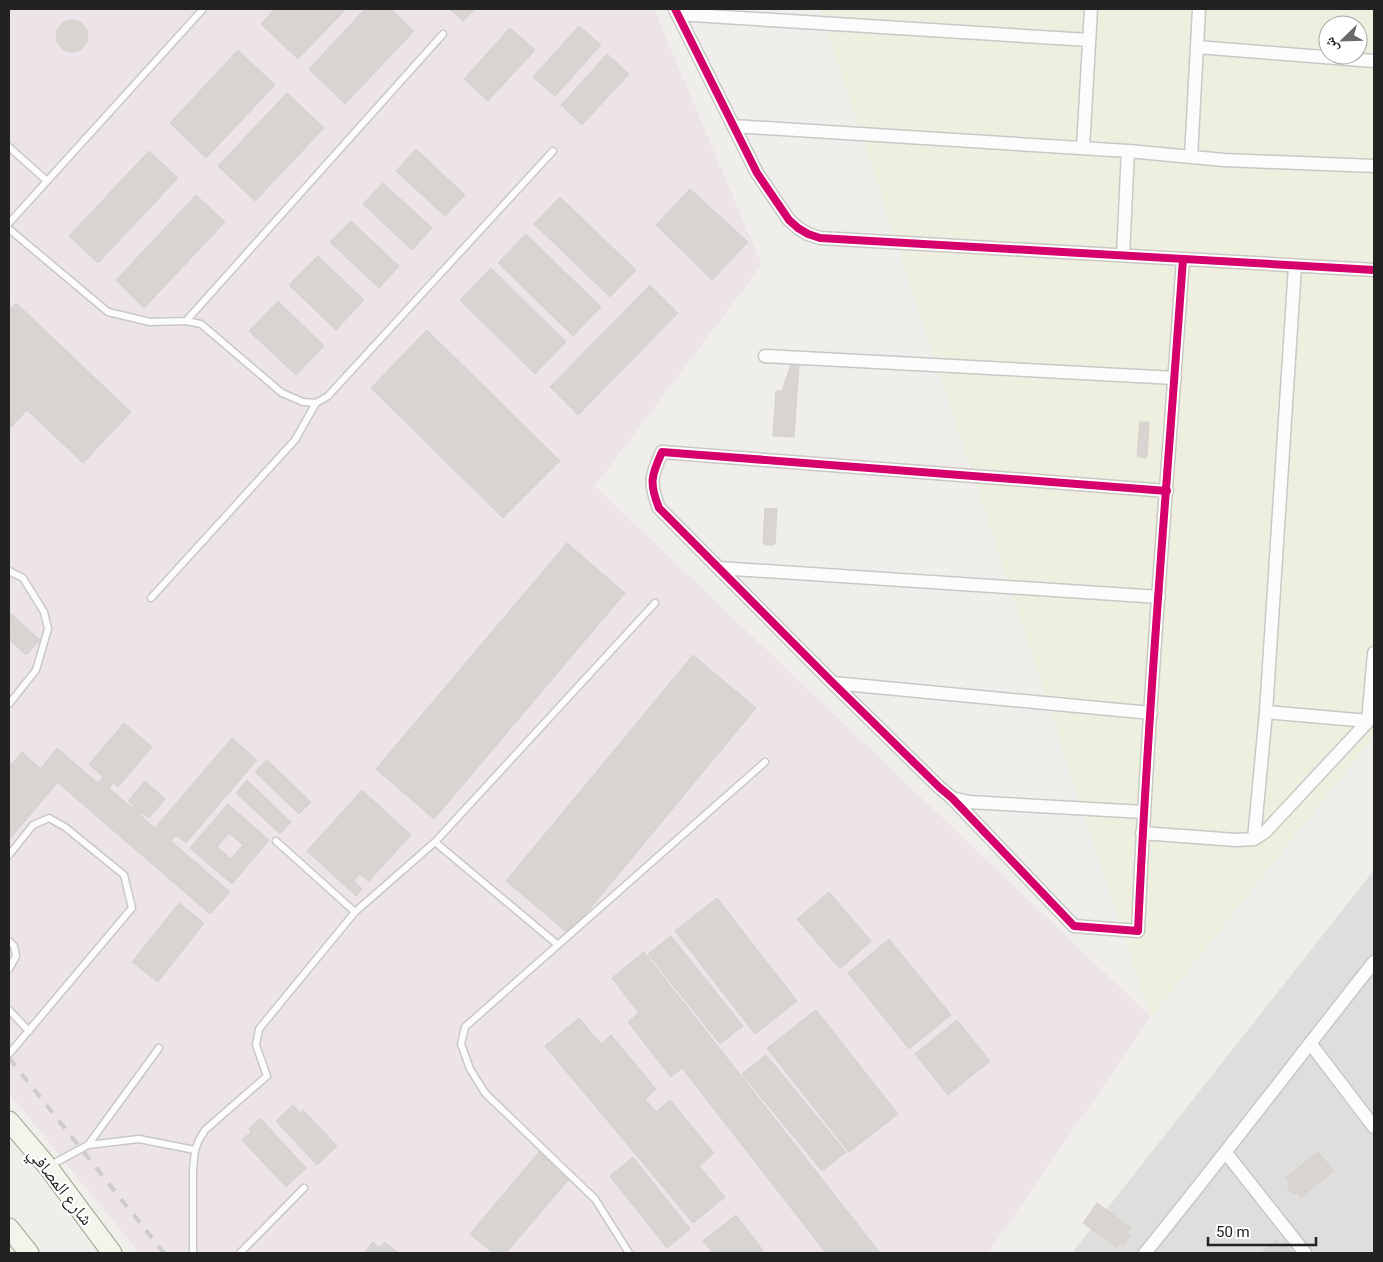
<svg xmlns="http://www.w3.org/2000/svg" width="1383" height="1262" viewBox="0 0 1383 1262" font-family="Roboto,'Noto Naskh Arabic',sans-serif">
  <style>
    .residential { fill: #dfdedc }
    .industrial { fill: #ede4e9 }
    .farmland { fill: #efefdf; fill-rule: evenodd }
    .building { fill: #d7d4d2; stroke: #d3d0cc; fill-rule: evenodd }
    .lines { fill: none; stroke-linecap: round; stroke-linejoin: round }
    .lane-casing { stroke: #c9c8c7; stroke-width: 9 }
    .street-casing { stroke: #c9c8c7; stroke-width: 15 }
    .secondary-casing { stroke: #999a82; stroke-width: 21 }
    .lane { stroke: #fdfcfc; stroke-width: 6 }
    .street { stroke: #fdfcfc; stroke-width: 12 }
    .secondary { stroke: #f4f4ed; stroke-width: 19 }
    .rail { stroke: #ccc; stroke-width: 4; stroke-dasharray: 10 10; stroke-linecap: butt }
    .cycleway-casing { stroke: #fff; stroke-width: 11 }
    .cycleway { stroke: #d6006c; stroke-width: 8 }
    .labels { text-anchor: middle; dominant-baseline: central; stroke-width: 4; stroke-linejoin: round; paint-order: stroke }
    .street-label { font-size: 18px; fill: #222; stroke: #fff }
  </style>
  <rect width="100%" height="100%" fill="#f0eeeb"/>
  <path class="residential" d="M1374,870V1253H1072Z"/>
  <path class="industrial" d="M9,9H654L762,265L595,486L1151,1017L988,1253H139L9,1093Z"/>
  <path class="farmland" d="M820,9H1374V736L1151,1017ZM1328,25H1358V55H1328Z"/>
  <path class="building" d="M275,9H346L298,59L261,24Z
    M365,9H391L414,31L345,104L309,69Z
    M450,9H475L463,21Z
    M56 36a16 16 0 1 1 32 0a16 16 0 1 1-32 0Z
    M579,26L601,45L555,96L533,77Z
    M510,28L535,50L488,101L464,79Z
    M238,50L275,85L206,158L170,123Z
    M607,54L629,74L582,125L561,105Z
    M287,93L324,128L255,201L218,166Z
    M416,149L465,195L445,216L396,171Z
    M149,151L178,178L98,263L69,236Z
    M383,183L432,228L412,250L363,204Z
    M690,189L748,242L712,280L656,225Z
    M196,195L225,222L144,308L116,280Z
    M560,197L636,270L610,297L534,224Z
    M351,221L399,266L379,288L330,242Z
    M526,234L601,307L573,336L498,263Z
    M318,256L364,300L336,330L289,285Z
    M491,268L566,342L535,374L460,300Z
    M650,285L678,313L578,415L550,387Z
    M278,301L324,346L296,375L249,331Z
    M16,303L131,412L83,463L27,410L9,429V311Z
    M427,330L560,461L503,518L371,388Z
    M791,364L799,365L794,437L773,436L776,391H782Z
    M1140,422H1149L1147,457L1145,458L1137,456Z
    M765,508L777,509L775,544L773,543V545H765L766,543H763Z
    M567,543L625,593L434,819L376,769Z
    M9,612L40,640L26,655L9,639Z
    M693,655L756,708L569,934L506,881Z
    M124,723L152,747L118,787L114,782L109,788L132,808L134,806L128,801L145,781L165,799L149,818L141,812L140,815L155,828L232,738L257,760L186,843L176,835L171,841L230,892L210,914L41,768L57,748L98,783L103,777L89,764Z
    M22,752L57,783L9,840V767Z
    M267,760L311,802L299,814L255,772Z
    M247,780L291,822L280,834L236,793Z
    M362,790L411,835L369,881L359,874L354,881L362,889L356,896L307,851Z
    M228,804L269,840L232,884L190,848ZM229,833L243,845L231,859L217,847Z
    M829,892L871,941L840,969L797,919Z
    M717,898L797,1001L755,1034L675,931Z
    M179,903L204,923L158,982L132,962Z
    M671,936L743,1026L720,1044L648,954Z
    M889,939L951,1015L909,1049L848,973Z
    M644,952L880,1253H826L682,1068L671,1077L628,1022L639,1013L612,978Z
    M816,1010L898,1114L849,1152L767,1048Z
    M579,1018L601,1044L611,1035L656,1089L645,1099L656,1112L670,1100L714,1153L699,1166L725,1197L693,1223L545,1046Z
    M957,1020L990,1061L948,1095L915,1054Z
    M766,1055L846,1152L822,1171L742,1074Z
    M293,1105L300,1113L303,1110L337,1146L317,1165L276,1121Z
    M260,1118L306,1168L286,1187L242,1140L251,1132L249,1129Z
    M539,1152L570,1178L506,1253H493L470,1234Z
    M1318,1152L1333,1171L1301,1197L1296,1192L1293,1194L1287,1187L1290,1184L1286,1178Z
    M633,1157L690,1229L667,1248L610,1176Z
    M1097,1203L1131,1228L1127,1233L1130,1236L1124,1244L1120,1242L1116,1247L1083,1223Z
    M736,1215L765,1253H713L703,1241Z
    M1277,1240L1281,1246L1284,1243L1291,1251L1288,1253H1260Z
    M373,1242L379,1248L385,1242L398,1253H364Z"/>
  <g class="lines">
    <defs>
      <path id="lane" d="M9,147L47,181
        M9,223L203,9
        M9,229L108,312L150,322L186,321L201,324L282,393L303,402L316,403L328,396L553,151
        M186,321L443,34
        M9,571L23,578L44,612L48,629L36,670L9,704
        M151,598L295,440L316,403
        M276,841L355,912
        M435,842L558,945
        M9,855L33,825L49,818L65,827L124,875L132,908L9,1054
        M9,941L14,946L16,956L9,969
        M9,1010L29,1031
        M88,1145L159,1048
        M49,1166L88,1145L139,1139L195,1150
        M193,1253V1170L195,1150L199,1140L205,1130L267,1076L256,1045L259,1029L355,912L435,842L655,603
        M240,1253L304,1188
        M629,1253L595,1199L485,1093L470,1069L461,1044L465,1027L765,762"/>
      <path id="street" d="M675,9L757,173L789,220L798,228L808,234L820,238L1374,270
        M677,14L1089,40
        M1197,47L1374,61
        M733,126L1128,151L1224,160L1374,166
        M1083,148L1091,9
        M1191,157L1199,9
        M1123,255L1128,151
        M765,356L1175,378
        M1167,491L662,452C651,476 649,483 659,508L833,683L939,787L952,798L1074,926L1138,931C1148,707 1167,483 1183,259
        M719,568L1159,597
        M833,683L1151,713
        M1266,712L1368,721L1374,653
        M952,798L969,802L1144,812
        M1142,833L1236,840L1254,839L1265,832L1374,715
        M1254,839L1266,712L1295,266
        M1310,1043L1374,1127
        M1226,1153L1305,1253
        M1145,1253C1223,1157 1297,1059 1374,962"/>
      <path id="secondary" d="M9,1121L48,1167L112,1253
        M9,1228L29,1253"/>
    </defs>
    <use href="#lane" class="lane-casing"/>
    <use href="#street" class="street-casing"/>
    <use href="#secondary" class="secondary-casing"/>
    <use href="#lane" class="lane"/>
    <use href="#street" class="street"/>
    <use href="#secondary" class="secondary"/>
    <path class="rail" d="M9,1058L164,1253"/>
    <defs>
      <path id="cycleway" d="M675,9L757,173L789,220L798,228L808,234L820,238L1374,270
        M1167,491L662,452C651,476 649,483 659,508L833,683L939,787L952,798L1074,926L1138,931C1148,707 1167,483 1183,259"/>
    </defs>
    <use href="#cycleway" class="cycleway-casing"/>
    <use href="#cycleway" class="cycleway"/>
  </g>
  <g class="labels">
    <g class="street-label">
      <text transform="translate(61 1186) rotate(52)">شارع المصافي</text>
    </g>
  </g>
  <rect width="1383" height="1262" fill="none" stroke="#222222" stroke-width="20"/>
  <g transform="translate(1343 40) rotate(247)"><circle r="24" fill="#ffffff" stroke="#a7a7a7"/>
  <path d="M0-4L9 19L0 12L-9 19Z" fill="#6a6968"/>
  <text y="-8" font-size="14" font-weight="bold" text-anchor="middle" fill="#222222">ش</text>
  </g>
  <path d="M1208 1237v8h108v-8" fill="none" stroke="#222222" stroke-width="2.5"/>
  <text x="1216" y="1237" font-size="15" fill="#222222" stroke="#ffffff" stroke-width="4" paint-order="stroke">50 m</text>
</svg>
